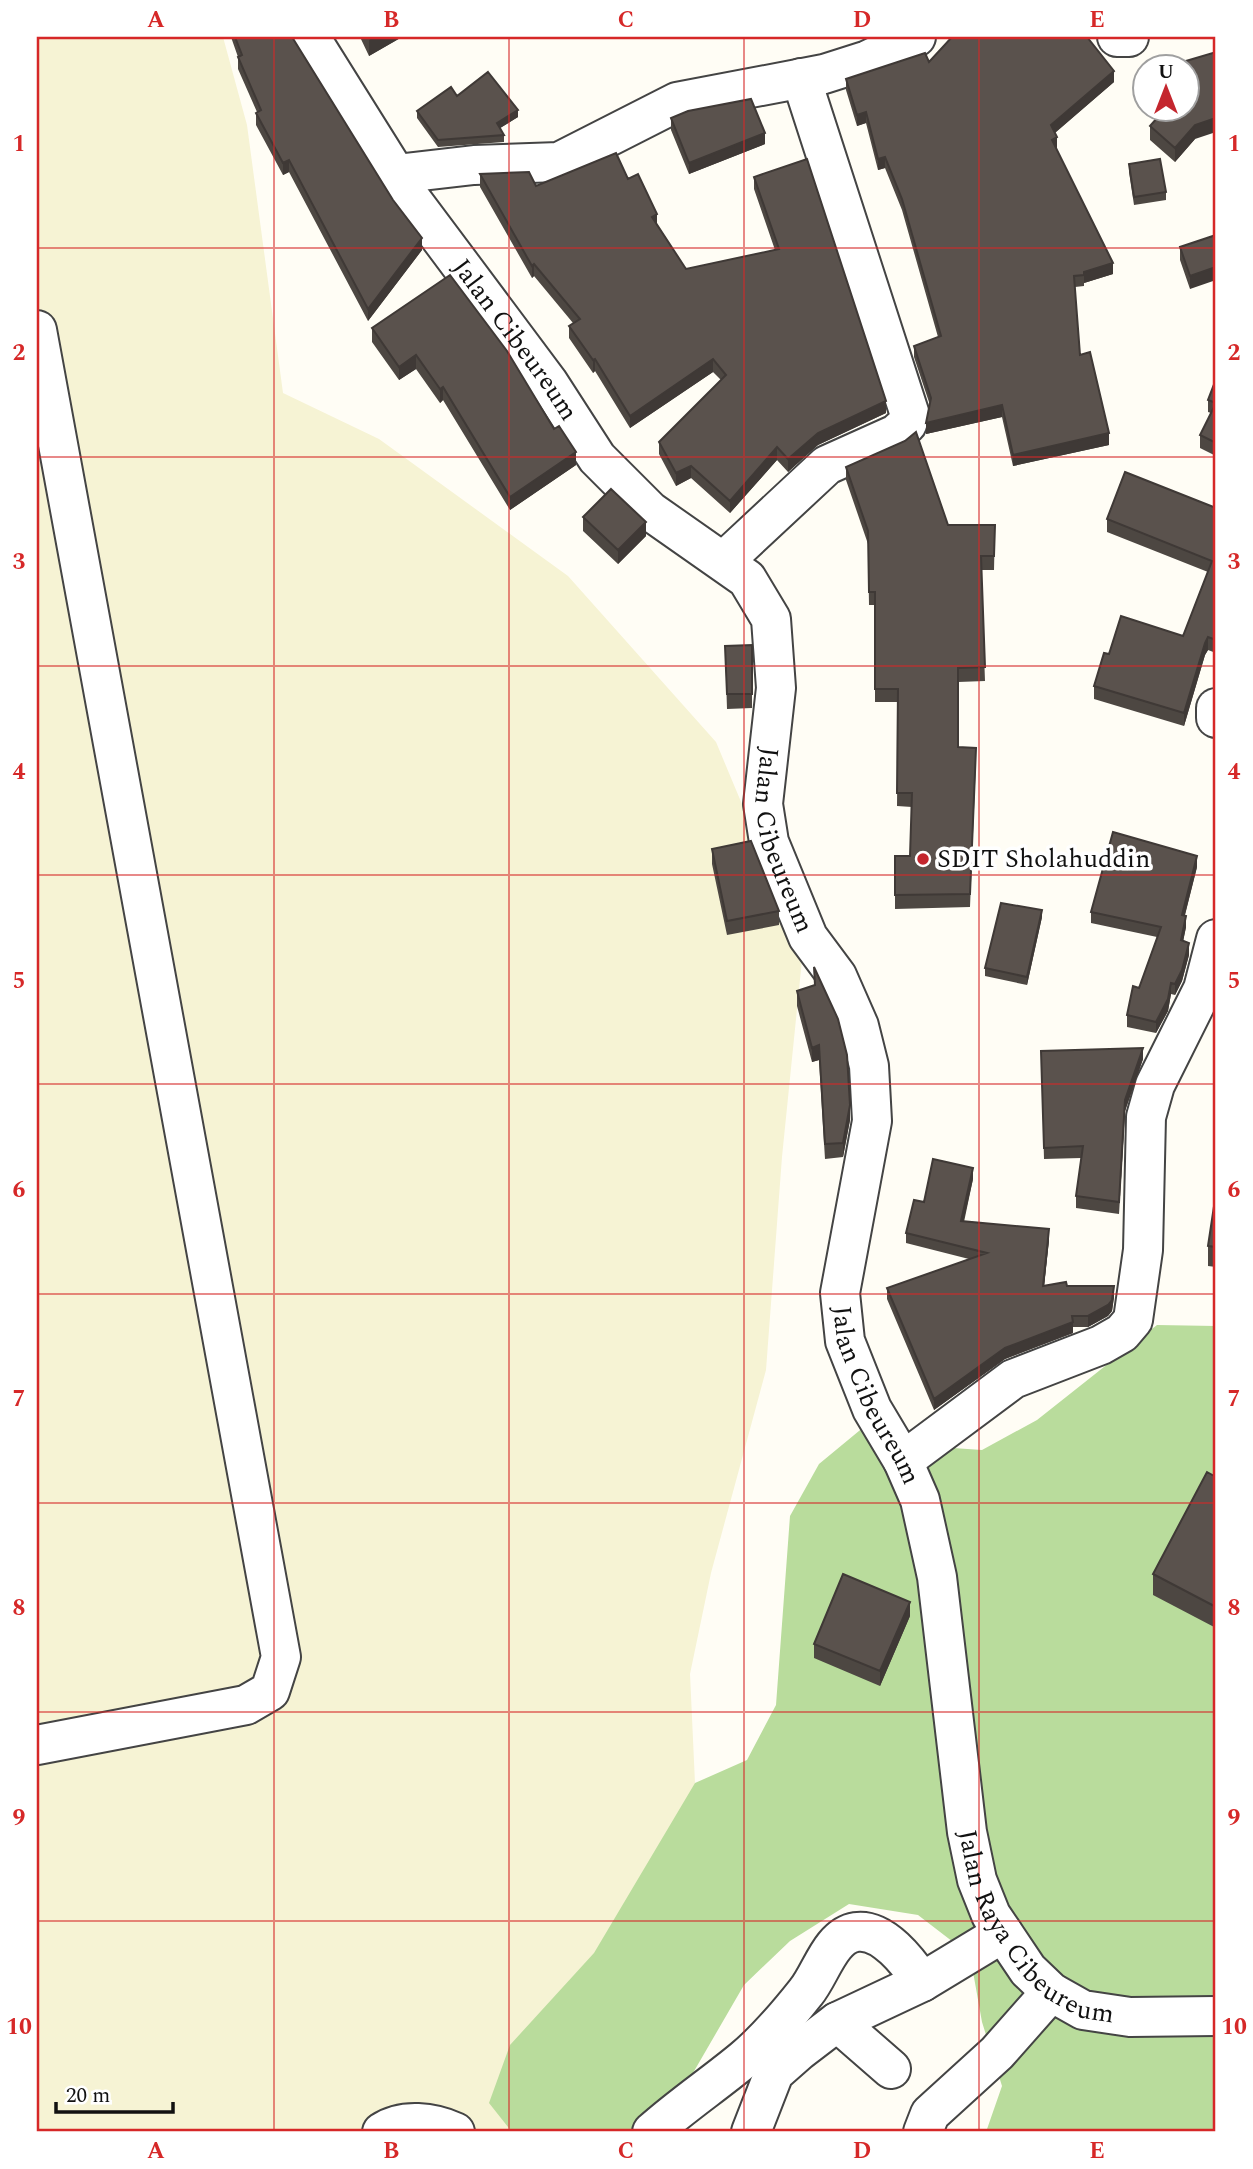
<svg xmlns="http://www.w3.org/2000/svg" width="1253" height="2169" viewBox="0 0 1253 2169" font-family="Spectral,serif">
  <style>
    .farmland { fill: #f6f3d4 }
    .forest { fill: #b9dc9c }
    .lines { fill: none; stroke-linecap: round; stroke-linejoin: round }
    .minor-casing { stroke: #444; stroke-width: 42 }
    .minor { stroke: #fff; stroke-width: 38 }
    .wall { fill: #4d4742 }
    .shaded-wall { fill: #3f3936 }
    .building { fill: #5a524d; stroke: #3f3936; stroke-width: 2 }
    .grid { fill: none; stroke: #d62828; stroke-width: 2; stroke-opacity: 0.55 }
    .poi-dot { fill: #c4262e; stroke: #fff; stroke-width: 2.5 }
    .labels { text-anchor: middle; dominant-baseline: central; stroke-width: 7; stroke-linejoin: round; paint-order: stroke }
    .street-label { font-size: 26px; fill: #111; stroke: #fff }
    .poi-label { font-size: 26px; fill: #111; stroke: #fff; text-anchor: start }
    .neatline { fill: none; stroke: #d62828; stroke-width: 2.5 }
    .grid-label { font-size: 23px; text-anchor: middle; font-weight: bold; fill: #d62828 }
  </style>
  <rect width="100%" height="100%" fill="#fffdf5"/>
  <path class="farmland" d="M37,37H223L247,125L283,393L379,439L568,576L716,742L803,950L782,1157L766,1370L711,1573L690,1674L695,1783L670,1902L551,2132H37Z"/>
  <path class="forest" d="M1157,1325L1216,1326V2132H986L1002,2086L982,2022L970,1955L918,1915L849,1904L790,1941L744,1985L675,2104L640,2132H512L489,2103L510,2045L594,1953L695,1783L747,1760L776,1705L790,1516L819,1464L865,1426L924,1446L982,1450L1037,1420Z"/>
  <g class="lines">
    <defs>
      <g id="minor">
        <path id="s1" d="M310,37L412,200L548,382L597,458L650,511L747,579L771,619L776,688L763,804L769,842L808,937L837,976L859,1026L869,1066L872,1121L840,1293L845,1341L872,1409L903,1461L920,1500L937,1577L967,1832L977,1880L991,1915L1028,1970L1051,1992L1083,2010L1130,2017L1216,2016"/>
        <path d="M1117,37H1129"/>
        <path d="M396,174L474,165L559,162L677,102L824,74L868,60L916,37"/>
        <path d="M37,330L281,1657L270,1691L246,1705L37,1745"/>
        <path d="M724,561L827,465L896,434L907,424L910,415L801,78"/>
        <path d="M1216,708V718"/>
        <path d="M903,1461L1013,1379L1101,1345L1122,1333L1133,1320L1143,1250L1146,1117L1155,1085L1203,989L1216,939"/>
        <path d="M837,2022L891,2069"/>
        <path d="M382,2132C403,2118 433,2122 455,2132"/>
        <path d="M652,2132C681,2106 714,2084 744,2059C768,2039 787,2016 806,1992C821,1974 830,1936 856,1932C883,1928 909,1963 922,1982"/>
        <path d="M751,2132L774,2073L799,2051L837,2022L922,1982L1003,1933"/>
        <path d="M923,2132L930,2114L997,2053L1051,1992"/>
      </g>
    </defs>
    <use href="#minor" class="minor-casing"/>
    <use href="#minor" class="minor"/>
  </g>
  <path class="wall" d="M231,37H292L422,250L368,321L289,172L283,175L256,125V113L257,112L238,69V57Z
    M360,37H402L369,56Z
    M1216,52L1195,139L1175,162L1150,140V126L1188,83L1186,77V61Z
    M929,62L1114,82L1055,133L1057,148L1056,149L1113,274L1084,283V286L1075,287L1080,355L1109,445L1013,466L1002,417L926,434L930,405L914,357V346L938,337L902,210L885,168L878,170L866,123L857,126L846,90V79Z
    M457,96L518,117L500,128L504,135V142L438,147L417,118V111Z
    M671,118L765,144L689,174L671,130Z
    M1129,164L1166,192V200L1134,205L1129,172Z
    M480,174L536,186L628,179L686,269L775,250L754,189V177L886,413L818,445L788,472L777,460L730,513L691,478L676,486L659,454V442L721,380L713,372L630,428L595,371L593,373L569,338V326L573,323L534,276L532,278L480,187Z
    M1216,235L1190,289L1180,260V247Z
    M450,275L576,465L510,510L443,400L440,403L416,369L399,380L372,342V328Z
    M1216,379V456L1200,448V435L1211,413L1208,412V400Z
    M846,467L948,525H995L994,570H981L985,681L958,682V747L976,761L970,907L895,909V856H910L912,807L897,806L898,702H875V605H869L868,544L846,480Z
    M1216,508V653L1208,650L1205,655L1184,726L1094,699V686L1109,654L1183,636L1208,572L1107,532V519Z
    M583,517L646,536L618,564L583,531Z
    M752,645V708L727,709L725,646Z
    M712,849L779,911V925L727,935L712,864Z
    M1197,867L1185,915L1186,927L1183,941L1189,955L1182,981L1175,995L1171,994L1168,1011L1156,1033L1127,1027V1015L1139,988L1157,937L1091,923V912Z
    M1042,917L1027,985L985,976V968Z
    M814,967L850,1120L843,1157L825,1159L819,1060L812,1062L797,1006V991L814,986Z
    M1041,1051L1143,1059L1125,1111L1119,1214L1076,1208V1196L1081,1158L1044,1159Z
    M973,1179L964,1222L1049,1240L1044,1286H1067L1114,1297L1112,1311L1108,1316L1088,1327H1073V1333L1005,1359L934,1410L887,1299V1288L969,1259L906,1243V1233L924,1202Z
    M1216,1193V1267L1208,1266V1246Z
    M1216,1477V1628L1153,1595V1574Z
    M910,1616L880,1686L814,1658V1644Z"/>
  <path class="shaded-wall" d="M374,37H402L369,56V40Z
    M1114,71V82L1051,136V125Z
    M518,110V117L497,130V123Z
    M866,112V123L857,126V115Z
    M1216,118V132L1195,139L1175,162V148L1195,125Z
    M765,133V144L689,174V163Z
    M1057,137V148L1052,151V140Z
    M885,157V168L878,170V159Z
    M289,160V172L283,175V163Z
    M657,214V226L652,217Z
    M422,238V250L368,321V309Z
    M1113,263V274L1084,283V272Z
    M534,264V276L532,278V266Z
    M1216,267V280L1190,289V276Z
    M416,355V369L399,380V367Z
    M595,359V371L593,373V360Z
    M713,359V372L630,428V416Z
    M443,387V400L440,403V389Z
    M886,401V413L818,445L788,472V459L818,433Z
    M1002,405V417L926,434V423Z
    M1109,433V445L1013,466V455Z
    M777,447V460L730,513V501Z
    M576,452V465L510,510V497Z
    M691,466V478L676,486V473Z
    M646,522V536L618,564V550Z
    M1208,637V650L1205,655L1184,726V713L1205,643Z
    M1197,856V867L1182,926V915Z
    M1042,910V917L1027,985V977Z
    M1186,916V927L1181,952V940Z
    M1189,943V955L1182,981L1175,995V984Z
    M1171,983V994L1168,1011L1156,1033V1022Z
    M819,1045V1060L812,1062V1048Z
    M1143,1048V1059L1125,1111L1119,1214L1125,1100Z
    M850,1105V1120L843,1157V1143Z
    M973,1168V1179L961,1232V1221Z
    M1049,1229V1240L1043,1297V1286Z
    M1114,1286V1297L1112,1311L1108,1316L1088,1327V1316Z
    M1073,1322V1333L1005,1359L934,1410V1399L1005,1348Z
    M910,1602V1616L880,1686V1671Z"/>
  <path class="building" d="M235,37H292L393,200L422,238L368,309L289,160L283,163L256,113L261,110L238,57L242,55Z
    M952,37H1087L1114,71L1051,125L1057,137L1052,140L1113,263L1084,272V275L1074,276L1080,355L1090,352L1109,433L1013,455L1002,405L926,423L931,398L914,346L941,336L902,199L885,157L878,159L866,112L857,115L846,79L925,53L929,62Z
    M1216,52V118L1195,125L1175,148L1150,126L1166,108H1186V85L1192,79L1186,61Z
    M488,72L518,110L497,123L504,135L438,140L417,111L451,87L457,96Z
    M751,99L765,133L689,163L671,118L688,111Z
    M616,153L628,179L638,174L657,214L652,217L686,269L779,249L754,177L807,159L886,401L818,433L788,459L777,447L730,501L691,466L676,473L659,442L726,375L713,359L630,416L595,359L593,360L569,326L580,319L534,264L532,266L480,174L529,172L536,186Z
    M1160,159L1166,192L1134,197L1129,164Z
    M1216,235V267L1190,276L1180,247Z
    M450,275L507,351L554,429L559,426L576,452L510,497L443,387L440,389L416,355L399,367L372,328Z
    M1216,379V443L1200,435L1216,403L1208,400Z
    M916,432L948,525H995L994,556H981L985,667L958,668V747L976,748L970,894L895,895V856H910L912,793H897L898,689H875V592H869L868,531L846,467L905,441Z
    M1125,472L1216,508V640L1208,637L1205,643L1184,713L1094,686L1104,653L1109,654L1121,616L1183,636L1212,561L1107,519Z
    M611,489L646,522L618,550L583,517Z
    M752,645V694H727L725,646Z
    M1113,832L1197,856L1182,915L1186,916L1181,940L1189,943L1182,970L1175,984L1171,983L1168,999L1156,1022L1127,1015L1133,986L1139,988L1161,927L1091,912Z
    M751,841L779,911L727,921L712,849Z
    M1001,903L1042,910L1027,977L985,968Z
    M814,967L838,1019L847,1055L850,1105L843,1143L825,1144L819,1045L812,1048L797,991L815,985Z
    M1143,1048L1125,1100L1119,1202L1076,1196L1083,1146L1044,1148L1041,1051Z
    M933,1159L973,1168L961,1221L1049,1229L1043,1286L1066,1282L1067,1286H1114L1112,1300L1108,1305L1088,1316H1072L1073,1322L1005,1348L934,1399L887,1288L987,1253L906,1233L914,1200L924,1202Z
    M1216,1193V1247L1208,1246Z
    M1207,1472L1216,1477V1607L1153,1574Z
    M843,1574L910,1602L880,1671L814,1644Z"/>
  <path class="grid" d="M274,37V2132M509,37V2132M744,37V2132M979,37V2132M37,248H1216M37,457H1216M37,666H1216M37,875H1216M37,1084H1216M37,1294H1216M37,1503H1216M37,1712H1216M37,1921H1216"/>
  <circle class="poi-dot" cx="923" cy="859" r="7"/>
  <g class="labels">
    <g class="street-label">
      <text stroke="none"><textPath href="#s1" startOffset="366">Jalan Cibeureum</textPath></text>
      <text stroke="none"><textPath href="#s1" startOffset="975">Jalan Cibeureum</textPath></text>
      <text stroke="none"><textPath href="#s1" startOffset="1561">Jalan Cibeureum</textPath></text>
      <text stroke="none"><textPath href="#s1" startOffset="2137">Jalan Raya Cibeureum</textPath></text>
    </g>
    <g class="poi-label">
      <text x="937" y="859">SDIT Sholahuddin</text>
    </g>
  </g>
  <rect width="1253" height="2169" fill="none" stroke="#ffffff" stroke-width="77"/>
  <g transform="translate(1166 88)"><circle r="33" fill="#ffffff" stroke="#a0a0a0" stroke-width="2"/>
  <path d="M0-5L12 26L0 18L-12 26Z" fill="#c4262e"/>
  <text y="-10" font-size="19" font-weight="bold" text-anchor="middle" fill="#111111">U</text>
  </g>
  <path d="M56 2102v10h117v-10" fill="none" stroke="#111111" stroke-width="3.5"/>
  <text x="66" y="2102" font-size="21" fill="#111111" stroke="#ffffff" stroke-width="5" paint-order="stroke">20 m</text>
  <rect x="38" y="38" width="1176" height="2092" class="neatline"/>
  <g class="grid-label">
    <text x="156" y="27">A</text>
    <text x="391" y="27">B</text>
    <text x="626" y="27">C</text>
    <text x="862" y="27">D</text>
    <text x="1097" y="27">E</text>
    <text x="19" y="151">1</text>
    <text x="1234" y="151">1</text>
    <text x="19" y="360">2</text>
    <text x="1234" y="360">2</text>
    <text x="19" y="569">3</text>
    <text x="1234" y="569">3</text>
    <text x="19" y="779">4</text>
    <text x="1234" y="779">4</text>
    <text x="19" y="988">5</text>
    <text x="1234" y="988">5</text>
    <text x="19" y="1197">6</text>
    <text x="1234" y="1197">6</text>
    <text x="19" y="1406">7</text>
    <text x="1234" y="1406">7</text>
    <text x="19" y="1615">8</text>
    <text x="1234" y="1615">8</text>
    <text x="19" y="1825">9</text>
    <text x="1234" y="1825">9</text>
    <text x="19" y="2034">10</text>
    <text x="1234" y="2034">10</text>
    <text x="156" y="2158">A</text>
    <text x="391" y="2158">B</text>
    <text x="626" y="2158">C</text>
    <text x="862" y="2158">D</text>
    <text x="1097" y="2158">E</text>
  </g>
</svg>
